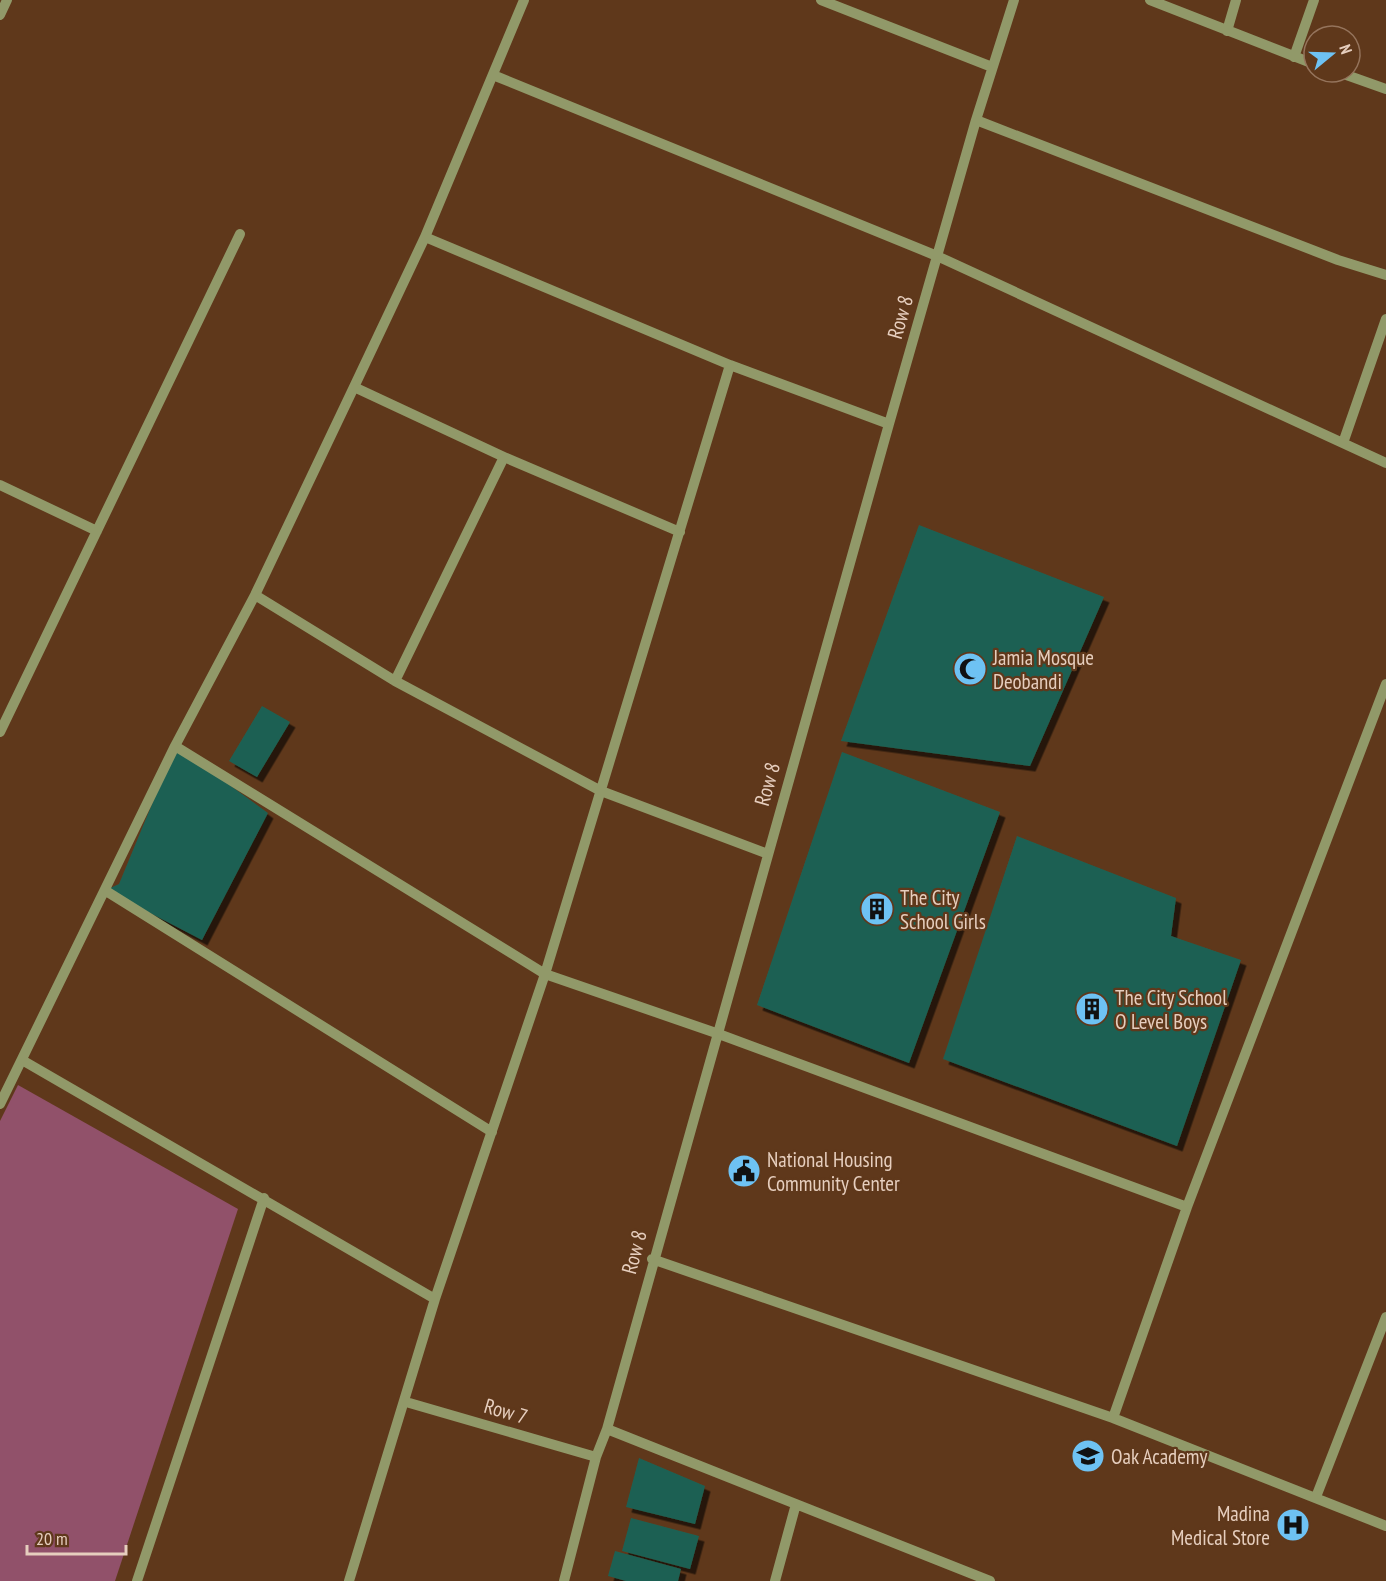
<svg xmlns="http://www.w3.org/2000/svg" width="1386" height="1581" viewBox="0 0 1386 1581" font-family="'PT Sans Narrow',sans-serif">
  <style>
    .green { fill: #91516a }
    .building { fill: #1f6152; filter: url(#shadow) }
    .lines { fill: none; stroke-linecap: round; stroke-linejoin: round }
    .minor { stroke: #919969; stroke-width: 10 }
    .labels { text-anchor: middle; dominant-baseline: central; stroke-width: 4.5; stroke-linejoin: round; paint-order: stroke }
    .street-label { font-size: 21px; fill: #e6cebe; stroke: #5f381b }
    .poi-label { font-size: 21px; fill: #e6cebe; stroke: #5f381b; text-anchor: start }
  </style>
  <defs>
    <filter id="shadow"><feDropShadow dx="5.5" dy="5.5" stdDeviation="0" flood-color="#0009"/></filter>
  </defs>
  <rect width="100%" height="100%" fill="#5f381b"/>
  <path class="green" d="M18,1085L238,1209L115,1581H0V1121Z"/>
  <path class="building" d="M919,525L1104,597L1030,766L841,741Z
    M262,706L290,722L257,777L229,761Z
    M176,746L268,813L202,940L106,890L119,884Z
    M842,752L1000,812L909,1063L757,1005Z
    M1017,836L1176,898L1171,936L1241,960L1177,1146L943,1059Z
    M639,1458L705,1486L695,1524L626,1507Z
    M631,1518L699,1536L690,1569L622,1551Z
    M615,1551L681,1569L678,1581H626L608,1576Z"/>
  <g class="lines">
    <path class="minor" d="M821,0L992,67
      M1150,0L1314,64
      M0,15L7,0
      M1227,31L1236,0
      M1294,57L1314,0
      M1338,72L1386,89
      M493,75L937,256L1386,463
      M976,120L1338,260L1386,275
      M425,237L730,365L889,424
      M354,387L504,457L680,532
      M1343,443L1386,319
      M0,485L97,531
      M255,595L395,681L601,791L768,854
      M395,681L504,457
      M0,732L240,234
      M175,746L545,974L716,1033L1187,1207
      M106,891L492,1132
      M22,1060L435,1299
      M0,1104L175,746L255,595L354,387L425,237L524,0
      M652,1259L1113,1418L1386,1526
      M406,1402L596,1457
      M1113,1418L1187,1207L1386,684
      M607,1429L990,1581
      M1316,1497L1386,1317
      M137,1581L264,1198
      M349,1581L435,1299L545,974L730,365
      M564,1581L596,1457L607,1429L889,424L976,120L1014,0
      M775,1581L796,1504"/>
  </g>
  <defs>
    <symbol id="mosque-disc" viewBox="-11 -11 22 22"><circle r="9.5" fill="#6ec2f3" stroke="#5f381b"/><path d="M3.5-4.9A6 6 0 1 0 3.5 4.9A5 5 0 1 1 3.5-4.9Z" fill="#111"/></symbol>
    <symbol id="building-disc" viewBox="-11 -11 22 22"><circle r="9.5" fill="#6ec2f3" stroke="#5f381b"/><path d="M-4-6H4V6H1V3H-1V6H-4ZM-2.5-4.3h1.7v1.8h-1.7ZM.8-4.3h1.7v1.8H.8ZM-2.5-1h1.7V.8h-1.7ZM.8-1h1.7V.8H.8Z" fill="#111"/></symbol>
    <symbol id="civic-disc" viewBox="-11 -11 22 22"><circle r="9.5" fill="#6ec2f3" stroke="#5f381b"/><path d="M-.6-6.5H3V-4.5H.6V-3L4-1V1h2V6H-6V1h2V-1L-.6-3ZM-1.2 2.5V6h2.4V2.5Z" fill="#111"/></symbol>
    <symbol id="school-disc" viewBox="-11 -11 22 22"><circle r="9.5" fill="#6ec2f3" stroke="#5f381b"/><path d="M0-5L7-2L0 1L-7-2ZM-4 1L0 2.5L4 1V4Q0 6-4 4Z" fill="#111"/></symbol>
    <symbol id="hospital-disc" viewBox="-11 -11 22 22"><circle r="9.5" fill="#6ec2f3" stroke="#5f381b"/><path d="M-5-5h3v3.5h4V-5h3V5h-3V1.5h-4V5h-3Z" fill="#111"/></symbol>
  </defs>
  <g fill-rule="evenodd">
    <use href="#mosque-disc" x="951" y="650" width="38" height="38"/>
    <use href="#building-disc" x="858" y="890" width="38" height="38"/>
    <use href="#building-disc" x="1073" y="990" width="38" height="38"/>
    <use href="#civic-disc" x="725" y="1152" width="38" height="38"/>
    <use href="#school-disc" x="1069" y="1437" width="38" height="38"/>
    <use href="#hospital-disc" x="1274" y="1506" width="38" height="38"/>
  </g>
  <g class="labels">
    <g class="street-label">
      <text transform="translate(900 317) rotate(-74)">Row 8</text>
      <text transform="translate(767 784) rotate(-74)">Row 8</text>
      <text transform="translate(634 1252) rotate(-75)">Row 8</text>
      <text transform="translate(506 1411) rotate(16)">Row 7</text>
    </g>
    <g class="poi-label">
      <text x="993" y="657">Jamia Mosque<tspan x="993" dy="24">Deobandi</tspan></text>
      <text x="900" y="897">The City<tspan x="900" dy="24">School Girls</tspan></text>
      <text x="1115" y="997">The City School<tspan x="1115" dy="24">O Level Boys</tspan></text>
      <text x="767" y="1159">National Housing<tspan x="767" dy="24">Community Center</tspan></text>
      <text x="1111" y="1456">Oak Academy</text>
      <text x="1270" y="1513" text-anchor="end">Madina<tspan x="1270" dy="24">Medical Store</tspan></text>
    </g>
  </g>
  <g transform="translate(1332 54) rotate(71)"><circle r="28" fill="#5f381b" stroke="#95745c" stroke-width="1.5"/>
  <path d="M0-4.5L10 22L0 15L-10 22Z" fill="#6ec2f3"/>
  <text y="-9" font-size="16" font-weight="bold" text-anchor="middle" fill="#e6cebe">N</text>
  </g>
  <path d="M27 1545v9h99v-9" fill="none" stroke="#e6cebe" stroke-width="3"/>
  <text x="36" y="1545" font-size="18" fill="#e6cebe" stroke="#5f381b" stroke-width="4.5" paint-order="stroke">20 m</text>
</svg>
